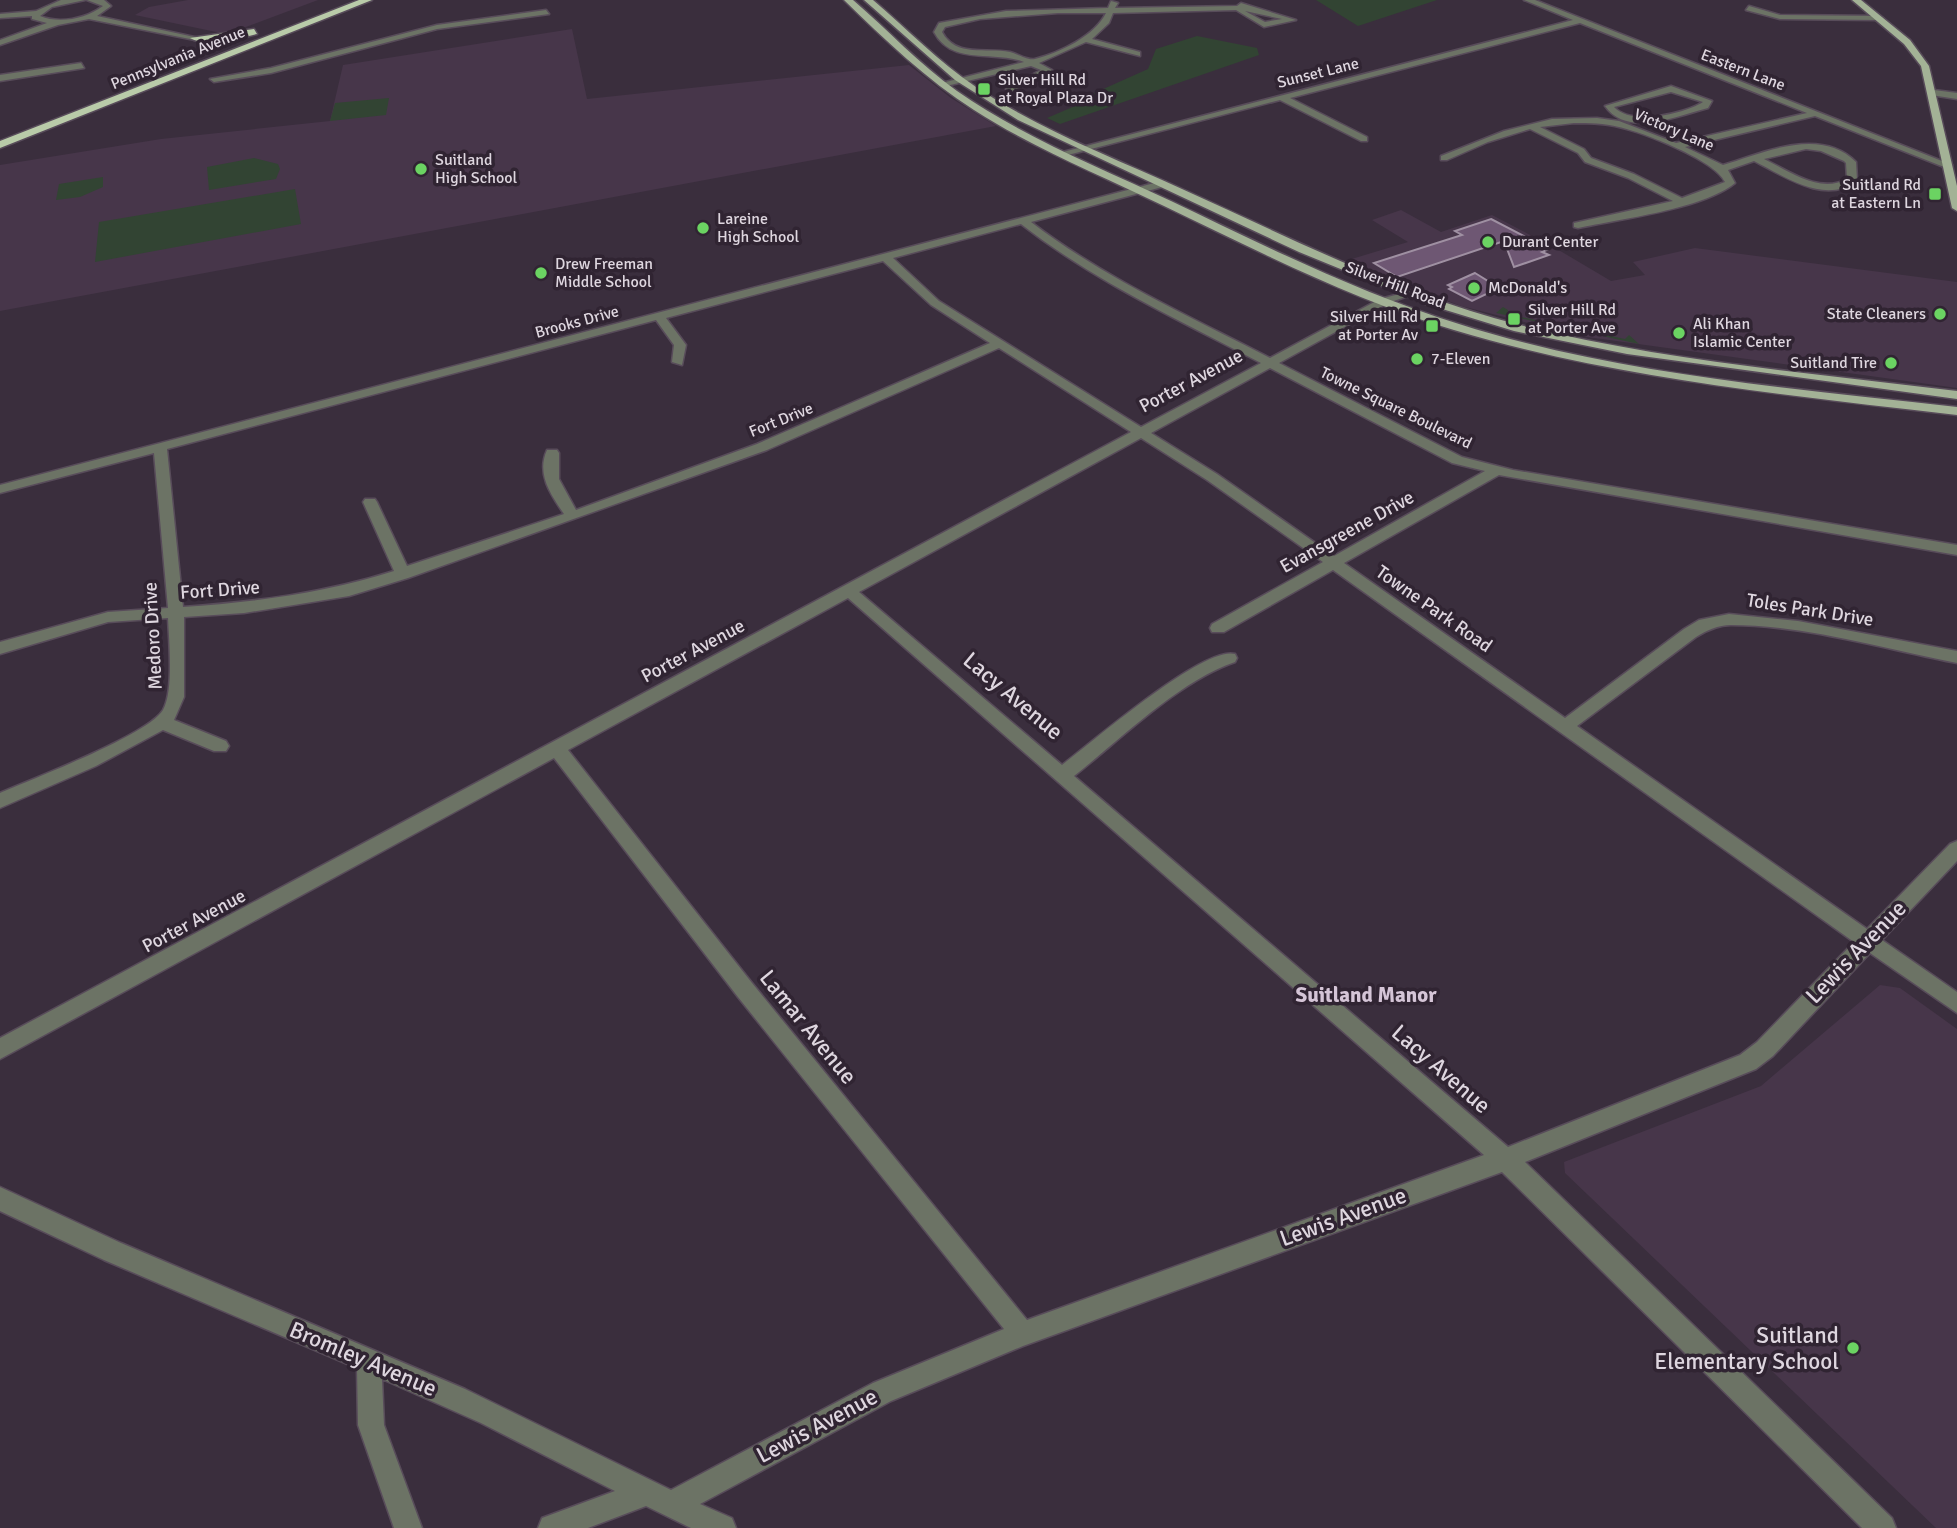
<svg xmlns="http://www.w3.org/2000/svg" width="1957" height="1528" viewBox="0 0 1957 1528" font-family="Signika,sans-serif">
  <style>
    .built { fill: #47364a }
    .green { fill: #324433 }
    .building { fill: #6e5773; stroke: #9f90a2; stroke-width: 2 }
    .lines { fill: none; stroke-linecap: round; stroke-linejoin: round }
    .minor-casing { stroke: #584c5a; stroke-width: 3 }
    .major-casing { stroke: #584c5a; stroke-width: 3 }
    .highway-casing { stroke: #584c5a; stroke-width: 3 }
    .minor { fill: #6c7365; fill-rule: evenodd }
    .major { fill: #a3b296; fill-rule: evenodd }
    .highway { fill: #b9cba9; fill-rule: evenodd }
    .poi-dot { fill: #6bd362; stroke: #302432; stroke-width: 2.5 }
    .labels { text-anchor: middle; dominant-baseline: central; stroke-width: 7; stroke-linejoin: round; paint-order: stroke }
    .far-street-label { font-size: 16px; fill: #ded6df; stroke: #302432 }
    .far-poi-label { font-size: 16px; fill: #ded6df; stroke: #302432; text-anchor: start }
    .street-label { font-size: 19px; fill: #ded6df; stroke: #302432 }
    .neighbourhood-label { font-size: 21px; font-weight: bold; fill: #d5c5d7; stroke: #302432 }
    .near-street-label { font-size: 23px; fill: #ded6df; stroke: #302432 }
    .near-poi-label { font-size: 23px; fill: #ded6df; stroke: #302432; text-anchor: end }
  </style>
  <rect width="100%" height="100%" fill="#3a2e3d"/>
  <path class="built" d="M188,0H318L243,28L221,33L135,15L149,7Z
    M572,29L587,99L909,65L951,98L996,126L0,311V165L161,139L330,121L343,65Z
    M1401,210L1441,232L1492,215L1557,249L1611,281L1645,275L1633,262L1695,248L1957,282V388L1580,336L1461,306L1345,261L1408,242L1372,220Z
    M1880,985L1900,988L1957,1029V1528H1936L1565,1173L1564,1162L1761,1086Z"/>
  <path class="green" d="M1316,0H1437L1358,26Z
    M1197,36L1257,48L1259,55L1060,124L1047,118L1075,106L1072,103L1148,69L1156,49Z
    M389,98L386,115L330,121L335,103Z
    M254,158L278,164L280,169L276,179L209,190L207,167Z
    M103,177V187L80,197L56,200L59,184Z
    M295,189L301,224L95,262L99,222Z
    M1503,307L1508,310L1507,314L1625,339L1629,335L1639,344L1496,313Z"/>
  <path class="building" d="M1491,219L1549,249L1542,252L1549,255L1514,267L1504,241L1397,277L1374,263L1462,235L1455,231Z
    M1475,273L1499,288L1472,301L1449,289L1452,287L1448,285Z"/>
  <g class="lines">
    <defs>
      <path id="minor" d="M61,0H85L52,7L40,16C59,24 86,19 103,6L87,0H104L111,6L97,16L199,38L195,40L89,19L58,25L0,45V40L47,23L32,19V16L0,18V14L36,11Z
        M1524,0H1535L1952,165L1944,167L1815,116L1685,147L1723,165C1763,153 1820,126 1856,162L1857,180C1826,206 1784,176 1754,161L1728,170L1735,183C1703,209 1620,219 1578,228L1574,227V223L1673,201L1628,178L1585,162L1578,153L1530,129L1488,142L1447,160H1441V156L1504,131L1552,119L1597,118L1619,121L1676,143L1807,113L1580,23L1290,98L1367,137V141H1361L1280,100L1064,156L1059,153L1573,20ZM1574,123C1589,123 1604,123 1619,127C1642,132 1715,160 1725,182L1682,198L1634,174L1591,158L1584,149L1540,127ZM1806,149L1821,151L1844,161L1846,163L1847,179C1819,194 1789,171 1764,159Z
        M1111,1L1118,3L1115,8L1237,6L1241,3L1296,20L1264,27L1236,10L1113,13L1109,23L1092,39L1140,52V56L1086,42L1039,63L1052,70L1013,91L1006,89L1041,70L1031,66L942,87L938,84L1024,62C993,50 952,66 934,32L939,23L1006,11L1108,8ZM1245,11L1282,19L1265,22ZM1058,13H1106C1095,36 1059,53 1035,59C1028,61 1018,54 1010,52C986,47 956,58 942,32L945,27L980,19Z
        M1749,6L1780,15L1879,16L1883,18L1879,20L1780,19L1746,10Z
        M546,10L549,14L437,29L271,73L214,82L210,79L271,68L437,25Z
        M81,63L84,68L0,81V75Z
        M1671,86L1712,101L1708,108C1677,116 1627,138 1605,106ZM1671,92L1703,102C1684,114 1631,126 1614,107Z
        M1934,90L1957,93V99L1931,95Z
        M1162,181L1166,182V186L1031,222C1104,278 1189,316 1270,358L1380,299L1411,291V295L1388,303L1279,363L1462,457L1513,470L1957,545V555L1499,475L1344,563L1565,718L1684,629L1699,620L1729,614L1798,621L1957,651V663C1885,649 1804,625 1731,625C1718,625 1707,630 1696,637L1577,726L1867,929L1950,844L1957,841V861L1882,940L1957,992V1013L1870,953L1773,1056L1756,1069L1525,1162L1892,1518L1896,1528H1862L1502,1172L1023,1346L891,1401L700,1504L732,1518L736,1528H691L646,1506L588,1528H538L542,1518L615,1491L481,1423L382,1379L384,1425L422,1528H394L358,1425L357,1368L104,1260L0,1211V1187L121,1243L465,1389L671,1490L873,1383L1004,1329L738,997L554,758L0,1059V1038L1131,432L999,348L767,450L408,578L349,596L244,613L184,617V697L174,720L226,741L229,746L226,751H214L163,730L96,766L0,808V793C32,779 148,735 163,710C174,690 169,641 168,618L108,622L0,654V642L108,612L168,608L154,453L0,493V485ZM1021,224C1094,281 1179,320 1261,363L1141,427L939,301L893,258ZM883,261L931,305L990,343L757,444L576,510L559,479V453L557,450H547C536,474 551,495 564,514L407,566L377,502L375,499H365L363,502L394,571C325,593 255,602 183,607L167,449L656,320L674,345L672,362L682,365L686,345L666,318ZM1270,368L1452,463L1485,471L1334,556L1217,474L1151,433ZM1141,438L1207,480L1323,562L1212,624L1210,628L1212,632H1224L1333,570L1854,942L1757,1042L1740,1055L1508,1147L1074,776C1121,739 1179,681 1235,662L1237,658L1235,654C1204,645 1091,743 1062,765L859,592ZM848,598L1484,1155L1027,1320L752,983L568,750Z"/>
      <path id="major" d="M844,0H853C888,30 919,64 957,91C1023,137 1098,167 1171,201C1265,246 1359,293 1459,324C1619,375 1790,388 1957,407V415C1788,395 1618,379 1454,330C1353,300 1258,251 1164,206C1100,175 1033,148 974,110C927,80 884,39 844,0Z
        M864,0H873C907,29 939,62 976,87C1040,130 1112,157 1182,189C1293,239 1402,295 1520,325C1663,361 1811,373 1957,391V399L1627,354L1514,331L1426,304L1299,252L1018,120L955,80Z
        M1852,0H1861L1910,40L1929,66L1957,186V211L1952,208L1921,66L1904,44Z"/>
      <path id="highway" d="M359,0H372L0,148V141Z
        M254,29L257,34C239,38 207,48 190,38Z"/>
    </defs>
    <use href="#minor" class="minor-casing"/>
    <use href="#major" class="major-casing"/>
    <use href="#highway" class="highway-casing"/>
    <use href="#minor" class="minor"/>
    <use href="#major" class="major"/>
    <use href="#highway" class="highway"/>
  </g>
  <g class="poi-dot">
    <rect x="977" y="82" width="14" height="14" rx="3.5"/>
    <circle cx="421" cy="169" r="7"/>
    <rect x="1928" y="187" width="14" height="14" rx="3.5"/>
    <circle cx="703" cy="228" r="7"/>
    <circle cx="1488" cy="242" r="7"/>
    <circle cx="541" cy="273" r="7"/>
    <circle cx="1474" cy="288" r="7"/>
    <circle cx="1940" cy="314" r="7"/>
    <rect x="1507" y="312" width="14" height="14" rx="3.5"/>
    <rect x="1425" y="319" width="14" height="14" rx="3.5"/>
    <circle cx="1679" cy="333" r="7"/>
    <circle cx="1417" cy="359" r="7"/>
    <circle cx="1891" cy="363" r="7"/>
    <circle cx="1853" cy="1348" r="7"/>
  </g>
  <g class="labels">
    <g class="far-street-label">
      <text transform="translate(178 58) rotate(-22)">Pennsylvania Avenue</text>
      <text transform="translate(1743 70) rotate(21)">Eastern Lane</text>
      <text transform="translate(1318 73) rotate(-14)">Sunset Lane</text>
      <text transform="translate(1674 130) rotate(23)">Victory Lane</text>
      <text transform="translate(1395 285) rotate(21)">Silver Hill Road</text>
      <text transform="translate(577 322) rotate(-15)">Brooks Drive</text>
      <text transform="translate(1396 408) rotate(26)">Towne Square Boulevard</text>
      <text transform="translate(781 420) rotate(-22)">Fort Drive</text>
    </g>
    <g class="far-poi-label">
      <text x="998" y="80">Silver Hill Rd<tspan x="998" dy="18">at Royal Plaza Dr</tspan></text>
      <text x="435" y="160">Suitland<tspan x="435" dy="18">High School</tspan></text>
      <text x="1921" y="185" text-anchor="end">Suitland Rd<tspan x="1921" dy="18">at Eastern Ln</tspan></text>
      <text x="717" y="219">Lareine<tspan x="717" dy="18">High School</tspan></text>
      <text x="1502" y="242">Durant Center</text>
      <text x="555" y="264">Drew Freeman<tspan x="555" dy="18">Middle School</tspan></text>
      <text x="1488" y="288">McDonald's</text>
      <text x="1528" y="310">Silver Hill Rd<tspan x="1528" dy="18">at Porter Ave</tspan></text>
      <text x="1926" y="314" text-anchor="end">State Cleaners</text>
      <text x="1418" y="317" text-anchor="end">Silver Hill Rd<tspan x="1418" dy="18">at Porter Av</tspan></text>
      <text x="1693" y="324">Ali Khan<tspan x="1693" dy="18">Islamic Center</tspan></text>
      <text x="1431" y="359">7-Eleven</text>
      <text x="1877" y="363" text-anchor="end">Suitland Tire</text>
    </g>
    <g class="street-label">
      <text transform="translate(1191 381) rotate(-28)">Porter Avenue</text>
      <text transform="translate(1347 532) rotate(-29)">Evansgreene Drive</text>
      <text transform="translate(220 590) rotate(-4)">Fort Drive</text>
      <text transform="translate(1434 609) rotate(35)">Towne Park Road</text>
      <text transform="translate(1810 610) rotate(9)">Toles Park Drive</text>
      <text transform="translate(153 636) rotate(-93)">Medoro Drive</text>
      <text transform="translate(693 651) rotate(-28)">Porter Avenue</text>
      <text transform="translate(194 921) rotate(-28)">Porter Avenue</text>
    </g>
    <g class="neighbourhood-label">
      <text x="1366" y="995">Suitland Manor</text>
    </g>
    <g class="near-street-label">
      <text transform="translate(1013 696) rotate(40)">Lacy Avenue</text>
      <text transform="translate(1856 952) rotate(-46)">Lewis Avenue</text>
      <text transform="translate(808 1027) rotate(51)">Lamar Avenue</text>
      <text transform="translate(1441 1069) rotate(41)">Lacy Avenue</text>
      <text transform="translate(1343 1217) rotate(-20)">Lewis Avenue</text>
      <text transform="translate(363 1359) rotate(23)">Bromley Avenue</text>
      <text transform="translate(817 1426) rotate(-28)">Lewis Avenue</text>
    </g>
    <g class="near-poi-label">
      <text x="1839" y="1335">Suitland<tspan x="1839" dy="26">Elementary School</tspan></text>
    </g>
  </g>
</svg>
